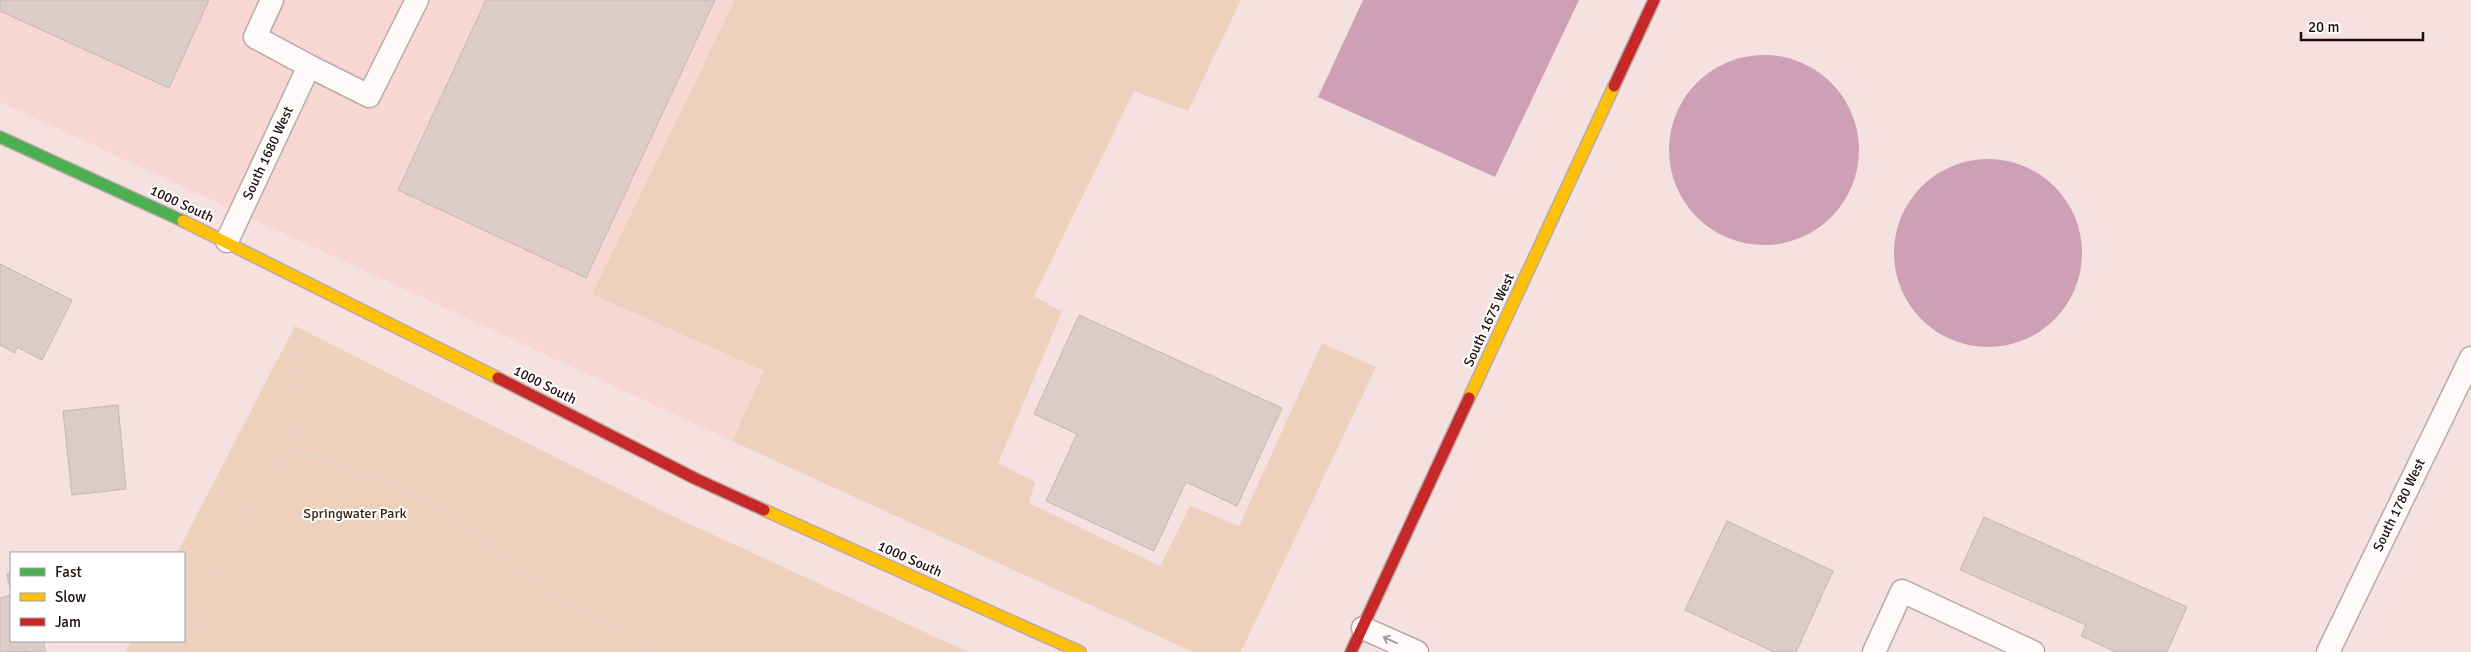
<svg xmlns="http://www.w3.org/2000/svg" width="2471" height="652" viewBox="0 0 2471 652" font-family="Signika,sans-serif">
  <style>
    .built { fill: #f8d7d3 }
    .green { fill: #edd1bd }
    .water { fill: #cea0b6 }
    .building { fill: #dbccc8; stroke: #c5b7b3 }
    .lines { fill: none; stroke-linecap: round; stroke-linejoin: round }
    .lane-casing { stroke: #b9aaa9; stroke-width: 25 }
    .fast-casing { stroke: #b9aaa9; stroke-width: 14 }
    .slow-casing { stroke: #b9aaa9; stroke-width: 14 }
    .jam-casing { stroke: #b9aaa9; stroke-width: 14 }
    .path { stroke: #d6d1d1; stroke-width: 3; stroke-dasharray: 1 4; stroke-linecap: butt }
    .lane { stroke: #fefafa; stroke-width: 22 }
    .fast { stroke: #4caf50; stroke-width: 11 }
    .slow { stroke: #ffc107; stroke-width: 11 }
    .jam { stroke: #c62828; stroke-width: 11 }
    .oneway { stroke: #a39c9c }
    .labels { text-anchor: middle; dominant-baseline: central; stroke-width: 4; stroke-linejoin: round; paint-order: stroke }
    .street-label { font-size: 14px; fill: #1b100e; stroke: #fff }
    .park-label { font-size: 14px; fill: #38240f; stroke: #fff }
  </style>
  <rect width="100%" height="100%" fill="#f5e1df"/>
  <path class="built" d="M0,0H735L592,294L764,371L732,441L0,102Z"/>
  <path class="green" d="M735,0H1241L1188,111L1134,91L1034,296L1062,312L998,463L1035,482L1029,503L1160,566L1190,506L1239,526L1322,343L1376,367L1241,652H1193L732,441L764,371L592,294Z
    M295,326L670,515L968,652H125L131,641H184V553H177Z"/>
  <path class="water" d="M1363,0H1579L1495,177L1318,97Z
    M1669 150a95 95 0 1 1 190 0a95 95 0 1 1-190 0Z
    M1894 253a94 94 0 1 1 188 0a94 94 0 1 1-188 0Z"/>
  <path class="building" d="M0,0H209L169,88L0,11Z
    M486,0H715L586,278L398,190Z
    M0,264L72,300L42,360L17,347L15,353L0,345Z
    M1079,315L1282,408L1237,506L1186,482L1154,551L1046,501L1077,434L1034,414Z
    M118,405L126,489L72,495L63,411Z
    M1984,517L2187,607L2167,652H2116L2081,636L2086,625L1960,570Z
    M1727,521L1833,571L1796,652H1774L1685,610Z
    M11,573V593L7,574Z
    M11,595V641H43L46,651L0,652V598Z"/>
  <g class="lines">
    <defs>
      <path id="lane" d="M272,0L255,37L309,66
        M227,241L309,66L369,96L417,0
        M1363,628L1417,652
        M1874,652L1902,591L2033,652
        M2328,652L2471,358"/>
      <path id="fast" d="M0,137L183,221"/>
      <path id="slow" d="M183,221L498,378
        M1469,398L1614,86
        M764,510L1080,652"/>
      <path id="jam" d="M1614,86L1654,0
        M498,378L696,479L764,510
        M1351,652L1469,398"/>
    </defs>
    <use href="#lane" class="lane-casing"/>
    <use href="#fast" class="fast-casing"/>
    <use href="#slow" class="slow-casing"/>
    <use href="#jam" class="jam-casing"/>
    <path class="path" d="M291,455L295,326
      M182,652L265,480L291,455L319,454L446,511L552,595L654,652"/>
    <use href="#lane" class="lane"/>
    <use href="#fast" class="fast"/>
    <use href="#slow" class="slow"/>
    <use href="#jam" class="jam"/>
  </g>
  <defs><path id="oneway-shaft" d="M-6 0H5M1.5-3L5.5 0L1.5 3" fill="none" stroke-width="1.6" stroke-linecap="round" stroke-linejoin="round" transform="scale(1.25)"/></defs>
  <use class="oneway" href="#oneway-shaft" transform="translate(1390 640) rotate(-156)"/>
  <g class="labels">
    <g class="street-label">
      <text transform="translate(268 153) rotate(-65)">South 1680 West</text>
      <text transform="translate(182 204) rotate(25)">1000 South</text>
      <text transform="translate(1489 320) rotate(-65)">South 1675 West</text>
      <text transform="translate(545 385) rotate(27)">1000 South</text>
      <text transform="translate(2399 505) rotate(-64)">South 1780 West</text>
      <text transform="translate(910 559) rotate(24)">1000 South</text>
    </g>
    <g class="park-label">
      <text x="355" y="513">Springwater Park</text>
    </g>
  </g>
  <rect x="10" y="552" width="175" height="90" fill="#ffffff" stroke="#a49f9f"/>
  <rect x="20" y="568" width="25" height="8" fill="#4caf50" stroke="#a49f9f"/>
  <text x="55" y="577" font-size="15" fill="#1b100e">Fast</text>
  <rect x="20" y="593" width="25" height="8" fill="#ffc107" stroke="#a49f9f"/>
  <text x="55" y="602" font-size="15" fill="#1b100e">Slow</text>
  <rect x="20" y="618" width="25" height="8" fill="#c62828" stroke="#a49f9f"/>
  <text x="55" y="627" font-size="15" fill="#1b100e">Jam</text>
  <path d="M2301 32v8h122v-8" fill="none" stroke="#1b100e" stroke-width="2.5"/>
  <text x="2308" y="32" font-size="15" fill="#1b100e" stroke="#ffffff" stroke-width="4" paint-order="stroke">20 m</text>
</svg>
